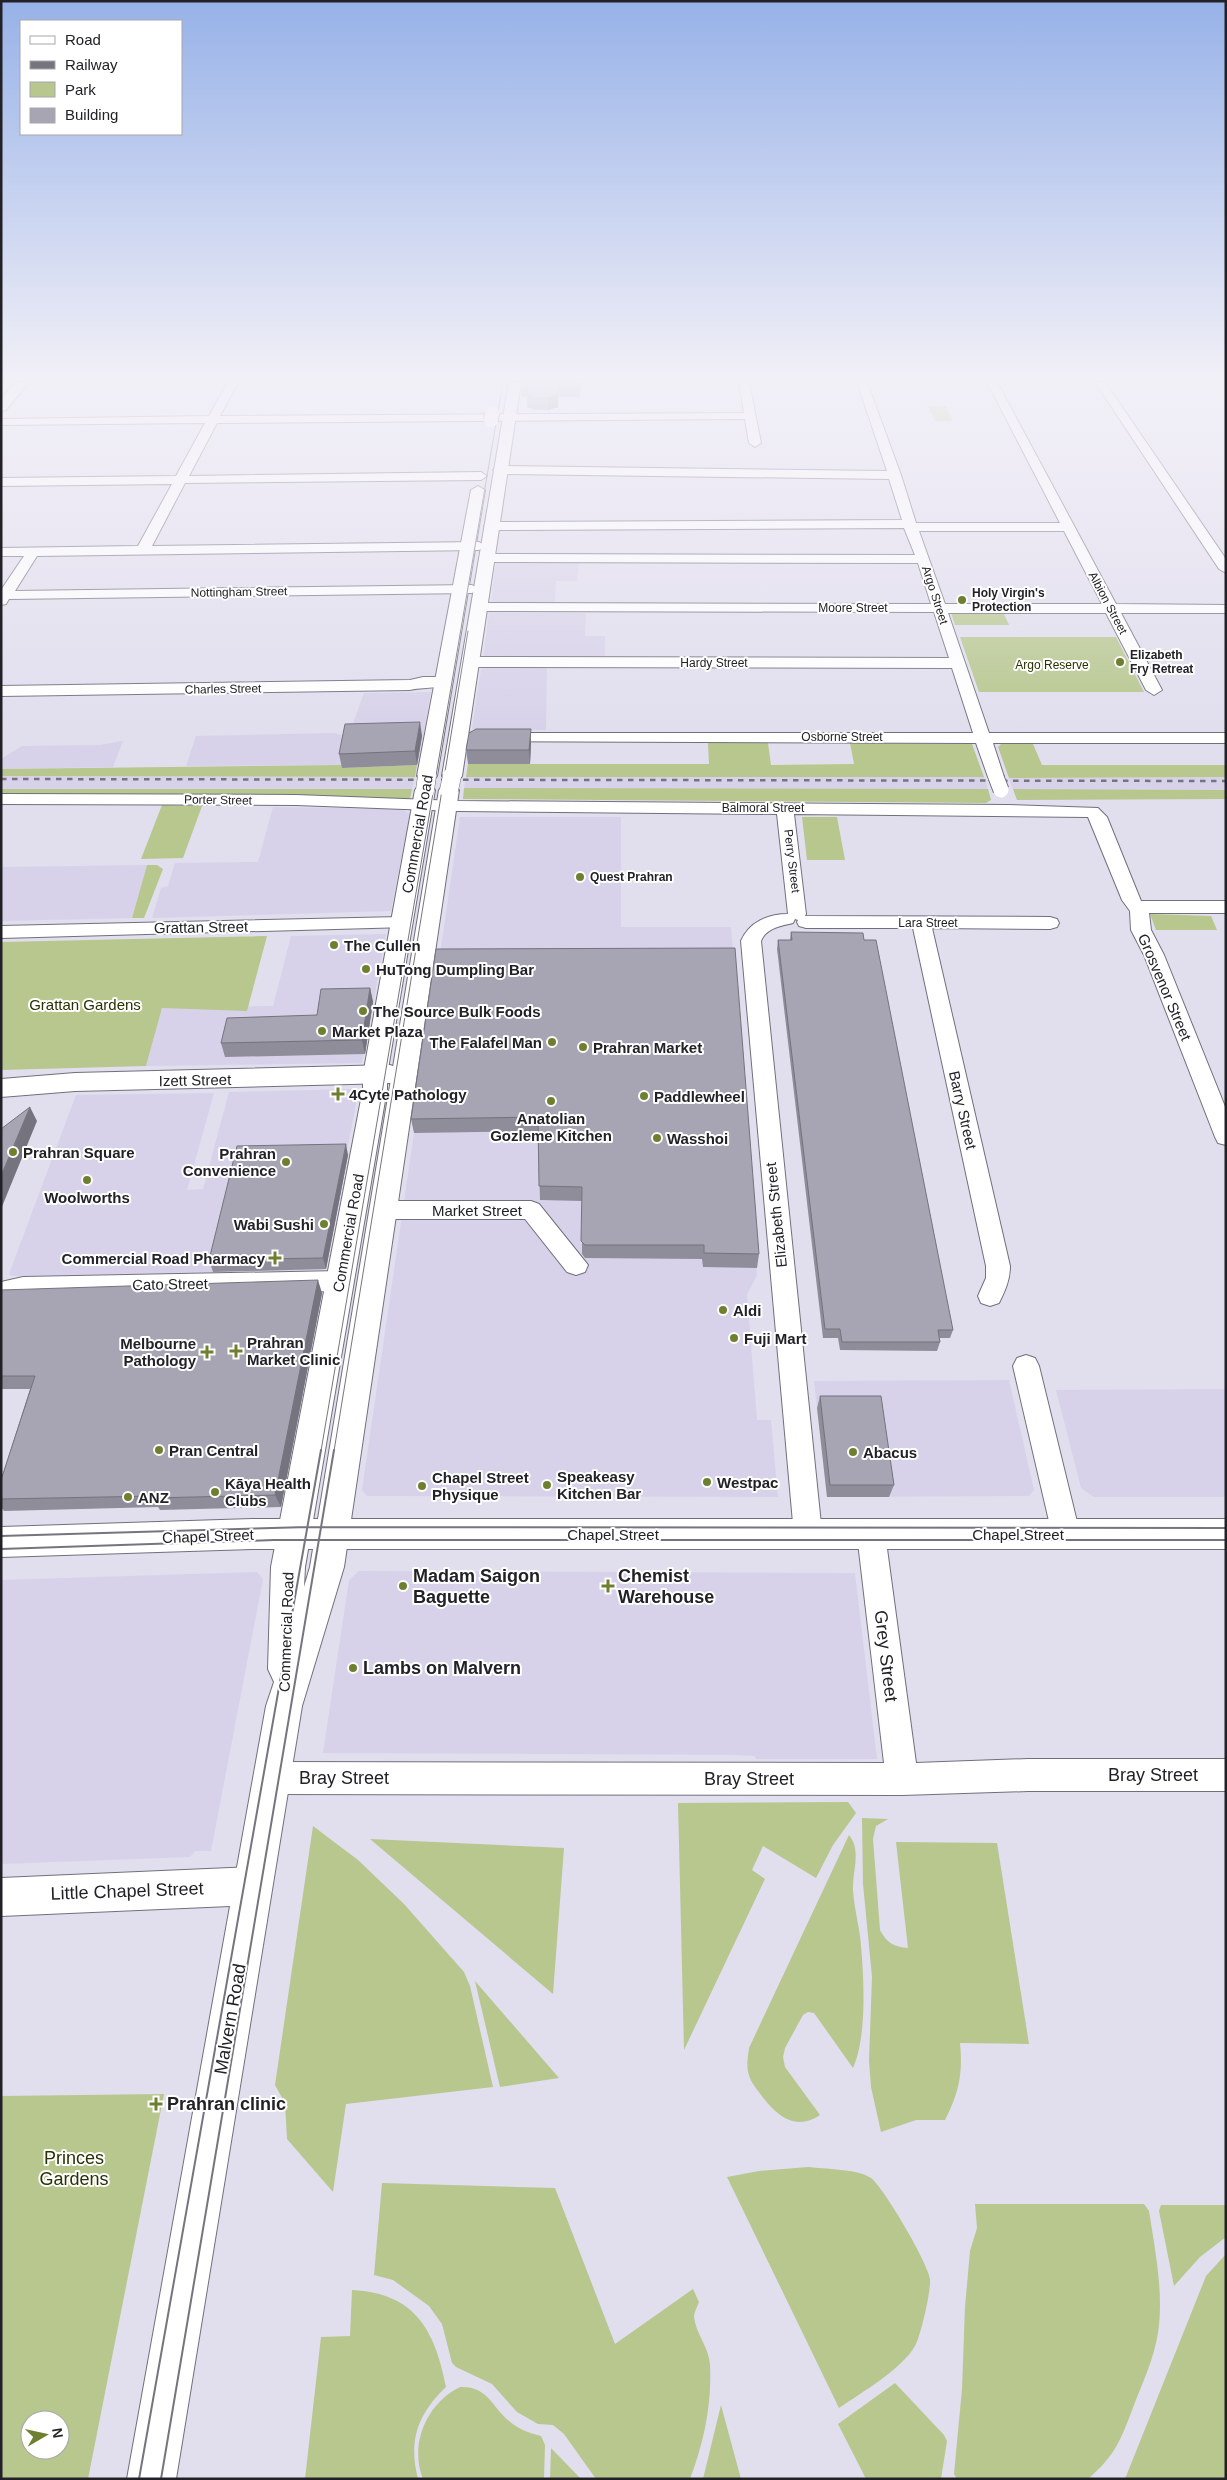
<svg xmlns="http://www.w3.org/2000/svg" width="1227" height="2480" viewBox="0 0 1227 2480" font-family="Helvetica,sans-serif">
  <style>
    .built { fill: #d7d2e9 }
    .green { fill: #b7c78e; fill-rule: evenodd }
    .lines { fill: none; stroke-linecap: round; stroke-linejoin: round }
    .street-casing { stroke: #726f7d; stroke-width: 2 }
    .secondary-casing { stroke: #726f7d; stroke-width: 2 }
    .primary-casing { stroke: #726f7d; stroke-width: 2 }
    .street { fill: #fff; fill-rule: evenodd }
    .secondary { fill: #fff; fill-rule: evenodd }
    .primary { fill: #fff; fill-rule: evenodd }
    .tram-far1 { stroke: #76747e; stroke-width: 1 }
    .tram { stroke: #76747e; stroke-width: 2 }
    .rail { stroke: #76747e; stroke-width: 2.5; stroke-dasharray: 5.5 5.5; stroke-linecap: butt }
    .street-bridge-casing { stroke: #726f7d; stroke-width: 17; stroke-linecap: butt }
    .primary-bridge-far1-casing { stroke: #726f7d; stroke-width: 16; stroke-linecap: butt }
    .primary-bridge-casing { stroke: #726f7d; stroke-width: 19; stroke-linecap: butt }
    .street-bridge { stroke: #fff; stroke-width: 15 }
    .primary-bridge-far1 { stroke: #fff; stroke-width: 14 }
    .primary-bridge { stroke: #fff; stroke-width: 18 }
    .wall { fill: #908d9a }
    .shaded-wall { fill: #75737d }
    .building { fill: #a7a4b3; stroke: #75737d }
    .poi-dot { fill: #6e8030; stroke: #fff; stroke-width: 2 }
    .labels { text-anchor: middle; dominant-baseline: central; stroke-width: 4; stroke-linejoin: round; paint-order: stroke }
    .far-street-label { font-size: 12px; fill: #222127; stroke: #fff }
    .far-poi-label { font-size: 12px; font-weight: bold; fill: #222127; stroke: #fff; text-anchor: start }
    .far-park-label { font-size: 12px; fill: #283203; stroke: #fff }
    .street-label { font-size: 15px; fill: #222127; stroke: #fff }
    .poi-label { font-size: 15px; font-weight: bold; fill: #222127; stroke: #fff; text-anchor: start }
    .park-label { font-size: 15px; fill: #283203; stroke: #fff }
    .near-poi-label { font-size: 18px; font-weight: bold; fill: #222127; stroke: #fff; text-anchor: start }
    .near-street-label { font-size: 18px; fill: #222127; stroke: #fff }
    .near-park-label { font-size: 18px; fill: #283203; stroke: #fff }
  </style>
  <rect width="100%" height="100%" fill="#e1deee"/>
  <path class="built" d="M870,382H943L953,404H920L918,398H875Z
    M496,562H579L577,581H556L555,602H491Z
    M489,612L586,613L585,636H605V659H483Z
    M485,668H547L546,730L472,729L481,669Z
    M431,692L418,765L342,768V765L186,766L196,736L334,733L348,737L364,693Z
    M123,741L113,767L1,769V759L22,746L100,745Z
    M1,776L415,777L412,789H1Z
    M466,777H984L988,789L464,788Z
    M1226,777V790L1013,789L1009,778Z
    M273,807L402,809L410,814L391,911L152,918L161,888L168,886L175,863L258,862Z
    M460,817H621V927H731L757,1275L747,1295L757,1420H771L778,1497L367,1496L362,1490Z
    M147,865L132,918L1,921L2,867Z
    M386,934L362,1063L146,1066L162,1008L273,1006L291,936Z
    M351,1089L358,1095L323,1270L12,1276L9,1274L76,1095L214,1093L187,1190L203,1189L229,1092Z
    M1009,1380L1034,1490L1029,1496L827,1497L814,1381Z
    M1226,1389V1497H1094L1081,1488L1056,1390Z
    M359,1571L855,1573L877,1759H756L755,1756L731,1755L566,1754L323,1753L349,1580Z
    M257,1572L263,1579L211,1851H195L190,1857L1,1864V1580Z"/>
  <path class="green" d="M928,406H946L953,421H935Z
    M951,613L1004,614L1009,625H955Z
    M960,637H1116L1144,692H979Z
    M708,743H768L771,765L854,764L850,743L972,744L984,777H466L468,764H709Z
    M1001,744H1033L1042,765H1226V777L1009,778L998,747Z
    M342,765V768L417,765L415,777L1,776V769Z
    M464,788L988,789L991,800L986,803L463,799Z
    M1,789H412L410,799L1,795Z
    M1013,789L1226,790V799L1017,800Z
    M162,805L202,806L183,858L141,859Z
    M802,817H837L845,860H807Z
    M147,865H157L163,869L144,918H132Z
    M1150,914L1211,916L1217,930H1156Z
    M267,936L247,1011L162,1008L146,1066L1,1070V942Z
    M848,1802L856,1813L833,1845L816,1878L763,1846L752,1870L765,1879L684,2050L678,1803Z
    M862,1818L888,1819L876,1826L873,1839L880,1930C887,1943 894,1947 908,1948L896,1842L997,1843L1029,2044L960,2043C963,2074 959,2092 945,2120H916L881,2132L871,2087L869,2061L872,1977L863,1884Z
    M313,1826L358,1860L404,1904L464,1972L470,1986L493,2087L346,2104L333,2192L287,2139L285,2103L275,2085Z
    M849,1835C862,1851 852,1871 853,1890C854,1909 860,1928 861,1946C864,1981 867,2036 853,2068L814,2013L808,2012L803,2015L785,2048L783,2057L785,2067L820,2115C795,2132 776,2115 761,2095C757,2089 751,2083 749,2075C746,2066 748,2057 749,2048Z
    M370,1839L564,1848L553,1994Z
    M475,1981L559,2078L500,2087Z
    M164,2094L88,2479H1V2096ZM30,2420H60V2450H30Z
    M808,2167C824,2169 858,2169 871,2178C884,2188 928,2263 930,2279C931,2291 921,2335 915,2346C901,2370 862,2392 839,2408L727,2177L759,2171Z
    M382,2183L555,2188L615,2344L693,2289L699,2302C697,2307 694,2313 694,2317C696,2334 709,2347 710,2365C712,2404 704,2442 690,2479H596L564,2434L553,2425L538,2424L517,2412L492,2384L456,2367L452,2363L442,2324L429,2306L393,2280L374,2275Z
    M975,2204H1144L1149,2211C1155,2250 1164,2293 1158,2333C1154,2358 1143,2382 1134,2405C1121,2439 1116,2455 1088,2479H957L954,2474L962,2389L965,2307L970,2251L977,2228Z
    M1161,2205H1226V2237L1200,2257L1174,2286L1159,2211Z
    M1226,2254V2479H1125L1206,2276Z
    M352,2290C415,2293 435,2330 446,2387C418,2414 408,2440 418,2479H305L321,2337L350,2336Z
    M895,2383L944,2435L947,2441L941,2479H866L838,2424Z
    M460,2387C488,2386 491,2406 509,2421C518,2429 529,2433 541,2436L545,2445L544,2479H423C409,2444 427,2403 460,2387Z
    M721,2405L741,2479H703Z
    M551,2448L581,2479H550Z"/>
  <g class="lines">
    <defs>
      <path id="street" d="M228,382H238L220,416L744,413L739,382H749L761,443L755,447L749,443L745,419L217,423L189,476L481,472L487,476L481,480L185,483L152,546L479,542L486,546L479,550L37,556L15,591L472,585L479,589L472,593L9,599L6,604L1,605V590L24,556H1V548L138,546L172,484L1,486V478L176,476L205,423L1,425V419L209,416Z
        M857,382H867L901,475L916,523H1060L987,382H997L1116,604L1226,605V613H1121L1162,690L1154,695L1146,690L1106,613H948L989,733H1226V743H993L1004,777L1002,781H990L988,777L976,743L452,741L450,738L452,735L458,733H973L952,668L470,667L462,662L470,657L949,658L934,612L480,611L473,607L480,603L931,604L918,563L486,562L479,558L486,554L915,555L904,528L491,530L484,526L491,522L902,520L889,479L499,474L493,470L499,466L887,471ZM919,531H1064L1102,604H945Z
        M1095,382H1105L1226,559V573L1219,569Z
        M423,677H444L452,682C446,689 420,687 410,690L1,696V686L410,680Z
        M1,794L296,795L458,801L1007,805L1098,808L1107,817L1141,901H1226V913H1149L1151,930L1164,955L1226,1109V1145L1218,1143L1215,1137L1144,955L1131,930L1130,911L1122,900L1088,817L794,814L806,914L805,916L1050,917L1057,919L1059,923L1057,927L1050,929L932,928L1010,1266C1010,1280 1005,1291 999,1303L990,1306L981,1303L978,1296L986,1278V1266L913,928H806L799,926L797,922L798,920L795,919L793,923C781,926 766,928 761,941L822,1534L818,1543L808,1547L798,1543L794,1534L741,941C749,922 768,914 788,914L777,814L458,811L296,805L1,804Z
        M401,917L408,919L410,923L408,927L1,938V926Z
        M382,1201H531L539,1204L588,1265L585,1272L576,1275L567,1272L525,1219H382L374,1216L370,1210L374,1204Z
        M340,1271L349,1274L352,1281L349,1288L340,1291L23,1297L1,1302V1282L23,1277Z
        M1026,1355L1035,1358L1039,1366L1080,1534L1076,1543L1066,1547L1056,1543L1052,1534L1013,1366L1017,1358Z
        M871,1521L881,1525L885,1534L916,1763L1028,1759H1226V1791H1028L902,1795L271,1794L260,1789L255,1778L260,1767L271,1762L884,1763L857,1534L861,1525Z"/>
      <path id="secondary" d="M16,382H29L6,410L1,411V399Z
        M390,1065L399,1068L402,1074L399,1080L390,1083L75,1091L1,1097V1079L75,1073Z
        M252,1519H1226V1549H252L1,1557V1527Z
        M253,1867L267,1872L272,1886L267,1900L253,1905L1,1916V1878Z"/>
      <path id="primary" d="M509,382H521L462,776L459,780H445L442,776Z
        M478,486L485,490L437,776L434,780H420L417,776L471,490Z
        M425,784L432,786L435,790L387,1075V1089L305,1567L304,1587L310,1567L439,790L442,786H456L459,790L344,1567L302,1706L176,2479H127L266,1706L274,1682L268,1669L271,1567L363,1089V1075L415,790L418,786Z"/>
    </defs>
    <use href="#street" class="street-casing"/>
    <use href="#secondary" class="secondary-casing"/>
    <use href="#primary" class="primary-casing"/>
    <use href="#street" class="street"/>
    <use href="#secondary" class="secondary"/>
    <use href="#primary" class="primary"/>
    <path class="tram-far1" d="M321,1451L503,382
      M334,1451L468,631"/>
    <path class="tram" d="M1,1536L308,1527L1226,1528
      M1,1549L274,1540H1226
      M139,2479L321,1450
      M161,2479L334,1450"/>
    <path class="rail" d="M1,779L1226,781"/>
    <defs>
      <path id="street-bridge" d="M996,777L1001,790"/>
      <path id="primary-bridge-far1" d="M491,420L492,413"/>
      <path id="primary-bridge" d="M425,790L427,776
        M449,790L452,776"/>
    </defs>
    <use href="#street-bridge" class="street-bridge-casing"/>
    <use href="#primary-bridge-far1" class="primary-bridge-far1-casing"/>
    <use href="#primary-bridge" class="primary-bridge-casing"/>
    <use href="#street-bridge" class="street-bridge"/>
    <use href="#primary-bridge-far1" class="primary-bridge-far1"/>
    <use href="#primary-bridge" class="primary-bridge"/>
  </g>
  <path class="wall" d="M581,382L580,397H558V407L548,410H535L527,407V397H522L521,384Z
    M422,736L417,765L342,768L339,754Z
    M531,743L530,764H468L466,750Z
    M791,932L953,1330L950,1338H939L940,1342L937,1351L840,1350L838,1338H823L777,949L778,940H790Z
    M436,949L759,1254L757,1268L703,1267L702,1259L585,1258L582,1254V1201L540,1200L538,1131L414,1133L411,1119Z
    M370,988L373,1002L365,1054L225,1057L221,1043L317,1015Z
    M348,1155L326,1269L213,1272L209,1260Z
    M1,1290L322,1293L281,1507L160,1510L158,1507L4,1511L1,1507V1480L30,1389H1Z
    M820,1396L894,1485L889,1497H827L817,1408Z"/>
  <path class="shaded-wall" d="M558,384V407L548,410V398Z
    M420,722L422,736L417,765L415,751Z
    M531,729V743L530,764L529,750Z
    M370,988L373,1002L365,1054L362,1040Z
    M30,1107L37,1121L1,1209V1176Z
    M346,1144L348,1155L326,1269L323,1258Z
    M318,1280L322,1293L281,1507L275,1495Z"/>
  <path class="building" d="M522,382H580V384H558V394L548,398H535L527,394L528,384H521Z
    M420,722L415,751L339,754L345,724Z
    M476,729H531L529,750H466L469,733Z
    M791,932L863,933L864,940H876L953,1330H938L940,1342H842L840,1329H825L778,940H792Z
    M735,948L759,1254L704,1253V1245H585L581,1241L582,1187L539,1186L538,1117L411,1119L436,949Z
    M370,988L362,1040L221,1043L227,1018L317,1015L321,989Z
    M30,1107L1,1176V1129Z
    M346,1144L323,1258L209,1260L237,1146Z
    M318,1280L275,1495L153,1498L154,1496L1,1499V1480L35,1376H1V1290Z
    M820,1396H881L894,1485H830Z"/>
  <linearGradient id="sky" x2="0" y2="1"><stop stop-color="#97b2e8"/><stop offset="0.52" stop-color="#f2f0f7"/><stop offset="1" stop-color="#f2f0f7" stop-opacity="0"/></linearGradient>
  <rect width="1227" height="729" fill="url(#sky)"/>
  <g class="poi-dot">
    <circle cx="962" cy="600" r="5"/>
    <circle cx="1120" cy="662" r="5"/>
    <circle cx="580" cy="877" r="5"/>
    <circle cx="334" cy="945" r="5"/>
    <circle cx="366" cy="969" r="5"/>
    <circle cx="363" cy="1011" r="5"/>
    <circle cx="322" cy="1031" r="5"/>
    <circle cx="552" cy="1042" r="5"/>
    <circle cx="583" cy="1047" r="5"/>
    <path d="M335.5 1086.5h5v5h5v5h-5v5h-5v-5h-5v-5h5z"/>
    <circle cx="644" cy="1096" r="5"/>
    <circle cx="551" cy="1101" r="5"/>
    <circle cx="657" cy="1138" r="5"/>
    <circle cx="13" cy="1152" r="5"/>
    <circle cx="286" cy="1162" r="5"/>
    <circle cx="87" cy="1180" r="5"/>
    <circle cx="324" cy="1224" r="5"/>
    <path d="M272.5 1250.5h5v5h5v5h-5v5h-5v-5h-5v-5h5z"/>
    <circle cx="723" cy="1310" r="5"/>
    <circle cx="734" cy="1338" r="5"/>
    <path d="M233.5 1343.5h5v5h5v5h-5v5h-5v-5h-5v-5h5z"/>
    <path d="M204.5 1344.5h5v5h5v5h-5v5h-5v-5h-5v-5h5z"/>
    <circle cx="159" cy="1450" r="5"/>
    <circle cx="853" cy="1452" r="5"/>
    <circle cx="707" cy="1482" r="5"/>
    <circle cx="547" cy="1485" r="5"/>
    <circle cx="422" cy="1486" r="5"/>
    <circle cx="215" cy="1492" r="5"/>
    <circle cx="128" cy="1497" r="5"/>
    <circle cx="403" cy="1586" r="5"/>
    <path d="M605.5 1578.5h5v5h5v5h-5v5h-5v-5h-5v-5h5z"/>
    <circle cx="353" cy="1668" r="5"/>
    <path d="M153.5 2096.5h5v5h5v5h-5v5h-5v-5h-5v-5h5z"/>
  </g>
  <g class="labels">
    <g class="far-street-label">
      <text transform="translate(239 592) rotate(-1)">Nottingham Street</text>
      <text transform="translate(935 595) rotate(72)">Argo Street</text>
      <text transform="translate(1108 603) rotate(62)">Albion Street</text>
      <text x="853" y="608">Moore Street</text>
      <text x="714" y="663">Hardy Street</text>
      <text transform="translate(223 689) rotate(-1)">Charles Street</text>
      <text x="842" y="737">Osborne Street</text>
      <text transform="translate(218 800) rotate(1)">Porter Street</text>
      <text x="763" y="808">Balmoral Street</text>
      <text transform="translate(792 861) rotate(83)">Perry Street</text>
      <text x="928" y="923">Lara Street</text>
    </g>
    <g class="far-poi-label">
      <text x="972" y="593">Holy Virgin's<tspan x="972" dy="14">Protection</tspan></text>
      <text x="1130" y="655">Elizabeth<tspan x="1130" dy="14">Fry Retreat</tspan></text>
      <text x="590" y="877">Quest Prahran</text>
    </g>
    <g class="far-park-label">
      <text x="1052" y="665">Argo Reserve</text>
    </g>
    <g class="street-label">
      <text transform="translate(417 834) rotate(-80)">Commercial Road</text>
      <text transform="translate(201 927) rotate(-1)">Grattan Street</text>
      <text transform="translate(1165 987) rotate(67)">Grosvenor Street</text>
      <text transform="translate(195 1080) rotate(-1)">Izett Street</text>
      <text transform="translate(963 1110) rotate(77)">Barry Street</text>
      <text x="477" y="1210">Market Street</text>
      <text transform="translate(776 1215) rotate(-96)">Elizabeth Street</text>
      <text transform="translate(348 1233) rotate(-80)">Commercial Road</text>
      <text transform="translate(170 1284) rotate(-1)">Cato Street</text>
      <text x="613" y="1534">Chapel Street</text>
      <text x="1018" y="1534">Chapel Street</text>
      <text transform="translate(208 1536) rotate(-2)">Chapel Street</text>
      <text transform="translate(286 1632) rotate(-88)">Commercial Road</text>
    </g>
    <g class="poi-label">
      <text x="344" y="945">The Cullen</text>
      <text x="376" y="969">HuTong Dumpling Bar</text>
      <text x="373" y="1011">The Source Bulk Foods</text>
      <text x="332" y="1031">Market Plaza</text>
      <text x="542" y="1042" text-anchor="end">The Falafel Man</text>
      <text x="593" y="1047">Prahran Market</text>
      <text x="349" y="1094">4Cyte Pathology</text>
      <text x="654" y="1096">Paddlewheel</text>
      <text x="551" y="1118" text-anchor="middle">Anatolian<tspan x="551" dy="17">Gozleme Kitchen</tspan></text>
      <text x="667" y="1138">Wasshoi</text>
      <text x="23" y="1152">Prahran Square</text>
      <text x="276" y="1153" text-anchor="end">Prahran<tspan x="276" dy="17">Convenience</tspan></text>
      <text x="87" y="1197" text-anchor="middle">Woolworths</text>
      <text x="314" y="1224" text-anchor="end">Wabi Sushi</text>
      <text x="265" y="1258" text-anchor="end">Commercial Road Pharmacy</text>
      <text x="733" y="1310">Aldi</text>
      <text x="744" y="1338">Fuji Mart</text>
      <text x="247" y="1342">Prahran<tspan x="247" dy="17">Market Clinic</tspan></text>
      <text x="196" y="1343" text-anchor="end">Melbourne<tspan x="196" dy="17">Pathology</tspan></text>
      <text x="169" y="1450">Pran Central</text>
      <text x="863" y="1452">Abacus</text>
      <text x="557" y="1476">Speakeasy<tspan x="557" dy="17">Kitchen Bar</tspan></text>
      <text x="432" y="1477">Chapel Street<tspan x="432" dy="17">Physique</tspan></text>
      <text x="717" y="1482">Westpac</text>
      <text x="225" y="1483">Kāya Health<tspan x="225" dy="17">Clubs</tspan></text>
      <text x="138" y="1497">ANZ</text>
    </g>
    <g class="park-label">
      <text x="85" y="1004">Grattan Gardens</text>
    </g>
    <g class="near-poi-label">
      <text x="413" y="1576">Madam Saigon<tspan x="413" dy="21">Baguette</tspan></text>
      <text x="618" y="1576">Chemist<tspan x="618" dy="21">Warehouse</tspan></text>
      <text x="363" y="1668">Lambs on Malvern</text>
      <text x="167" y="2104">Prahran clinic</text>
    </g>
    <g class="near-street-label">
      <text transform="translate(886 1656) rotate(83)">Grey Street</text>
      <text x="1153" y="1775">Bray Street</text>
      <text x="344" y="1778">Bray Street</text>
      <text x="749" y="1779">Bray Street</text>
      <text transform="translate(127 1891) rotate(-2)">Little Chapel Street</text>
      <text transform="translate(230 2019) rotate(-80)">Malvern Road</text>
    </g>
    <g class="near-park-label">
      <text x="74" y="2158">Princes<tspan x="74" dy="21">Gardens</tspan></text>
    </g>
  </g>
  <rect width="1227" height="2480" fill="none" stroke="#222127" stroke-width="5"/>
  <rect x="20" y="20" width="162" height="115" fill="#ffffff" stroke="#a7a6a9"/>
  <rect x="30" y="36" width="25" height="8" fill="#ffffff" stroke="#a7a6a9"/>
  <text x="65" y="45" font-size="15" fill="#222127">Road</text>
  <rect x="30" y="61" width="25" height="8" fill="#76747e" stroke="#a7a6a9"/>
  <text x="65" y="70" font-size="15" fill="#222127">Railway</text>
  <rect x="30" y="82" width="25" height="15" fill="#b7c78e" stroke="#a7a6a9"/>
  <text x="65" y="95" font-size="15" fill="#222127">Park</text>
  <rect x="30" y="108" width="25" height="15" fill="#a7a4b3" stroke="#a7a6a9"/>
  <text x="65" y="120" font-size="15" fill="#222127">Building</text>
  <g transform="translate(45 2435) rotate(81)"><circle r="24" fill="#ffffff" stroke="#a7a6a9"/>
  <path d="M0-4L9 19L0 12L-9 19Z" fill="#6e8030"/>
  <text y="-8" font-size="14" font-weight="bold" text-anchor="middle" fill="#222127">N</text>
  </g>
</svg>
